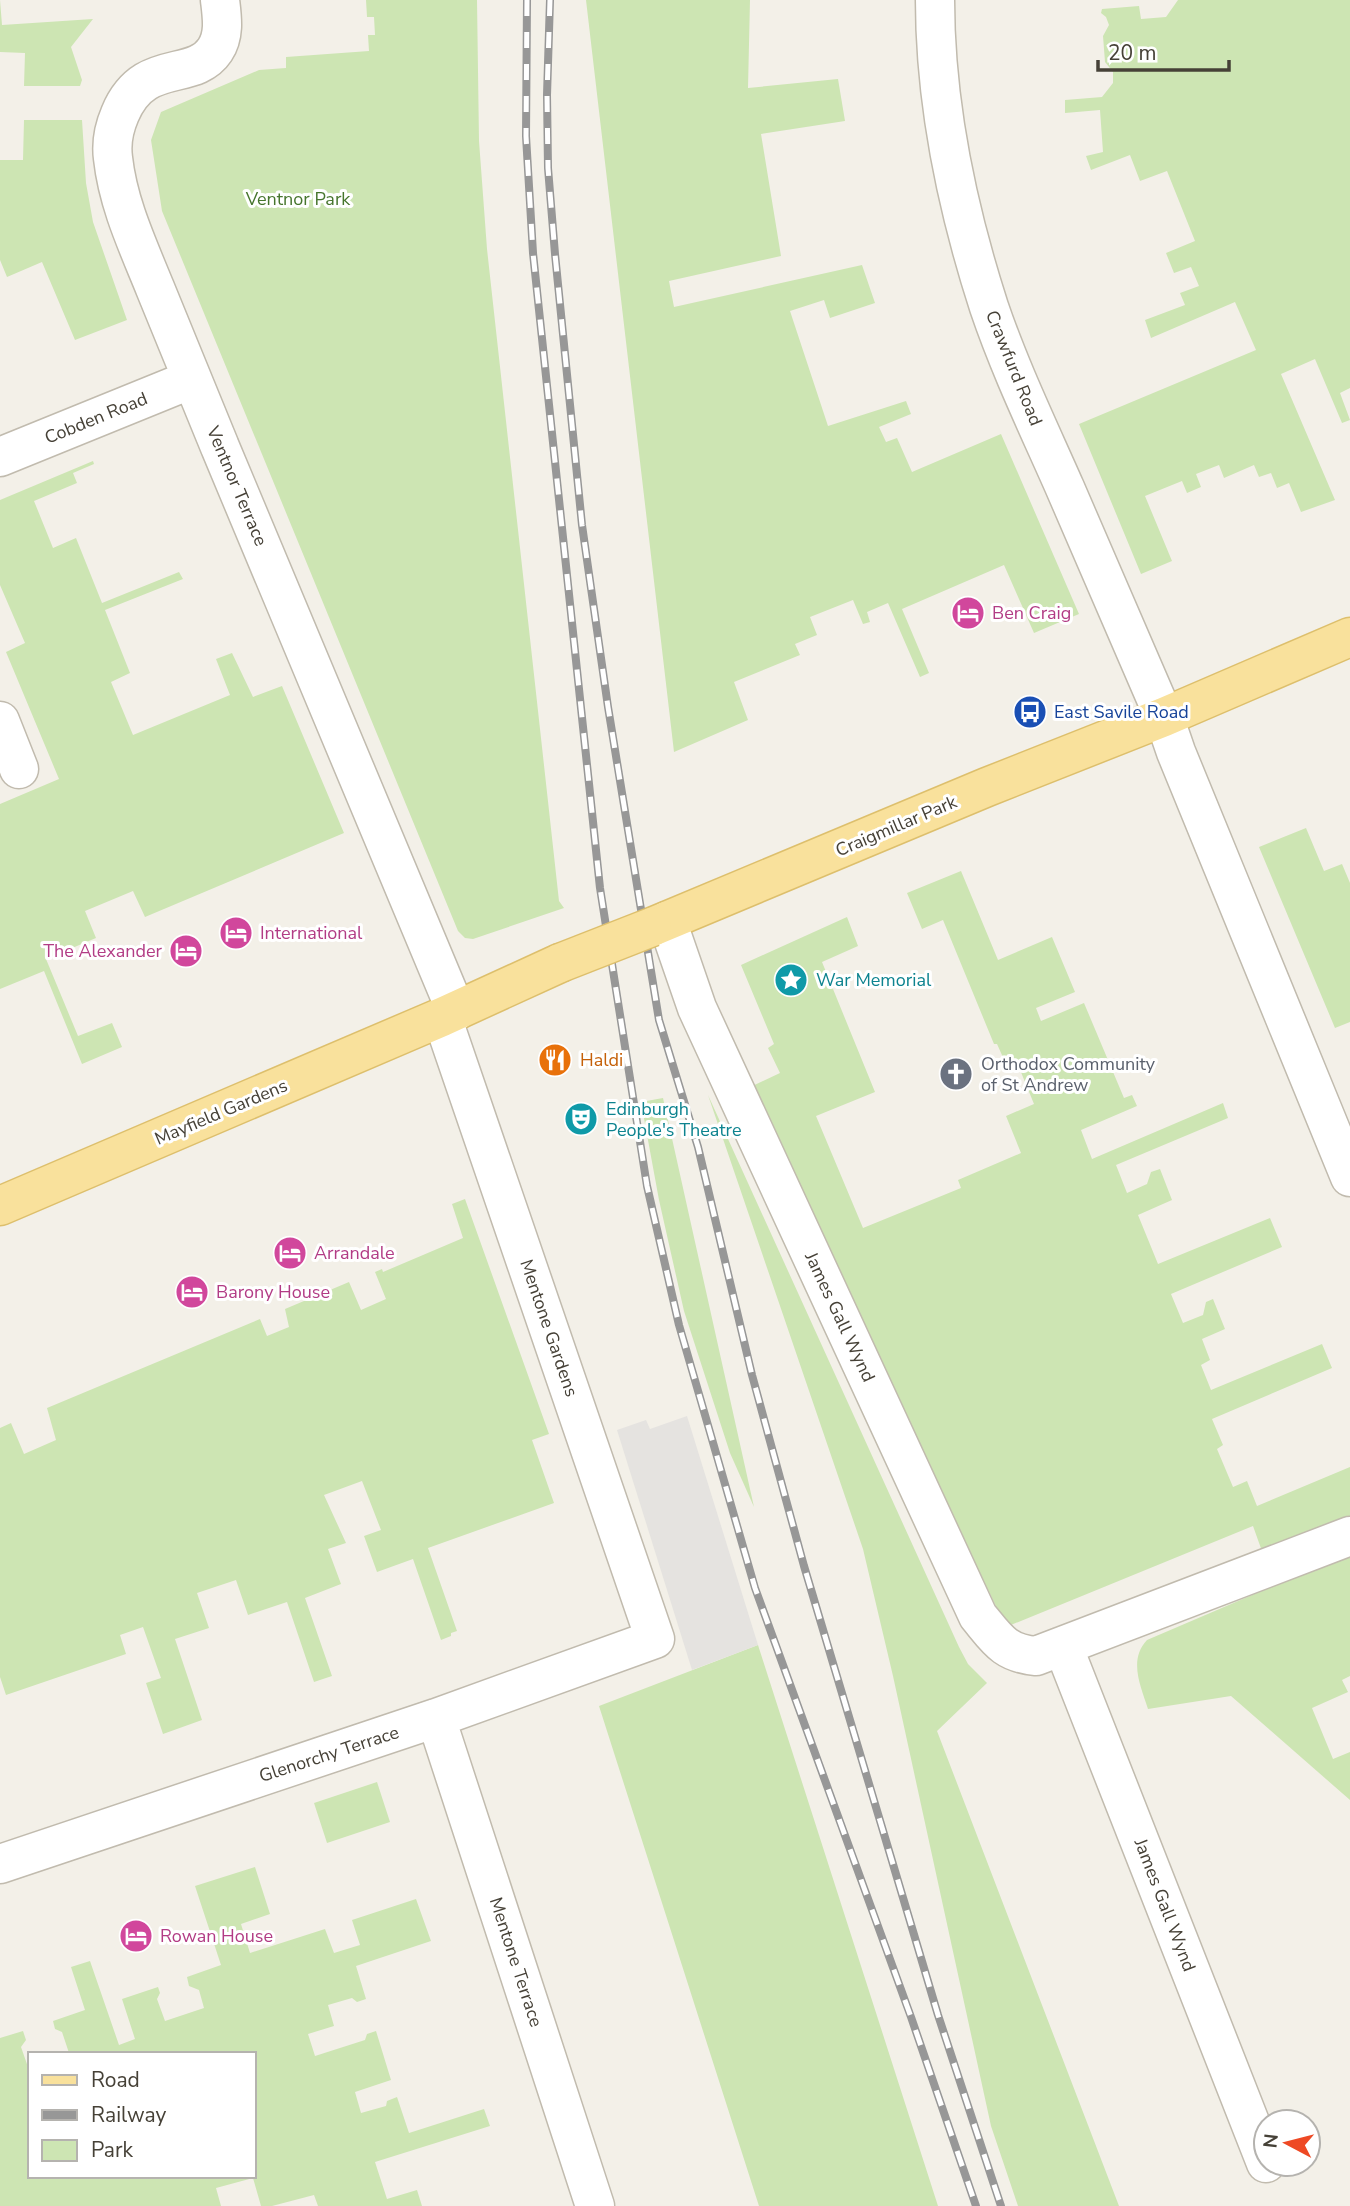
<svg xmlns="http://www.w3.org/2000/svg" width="1350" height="2206" viewBox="0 0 1350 2206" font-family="'Nunito Sans',sans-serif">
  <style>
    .green { fill: #cde5b3 }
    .parking { fill: #e5e3e0 }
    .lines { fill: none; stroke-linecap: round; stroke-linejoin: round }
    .minor-casing { stroke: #c1bbae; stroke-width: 41 }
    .major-casing { stroke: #ddbf6c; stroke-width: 41 }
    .minor { stroke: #fff; stroke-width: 38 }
    .major { stroke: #f9e19c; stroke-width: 38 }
    .rail-casing { stroke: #979797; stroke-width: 8 }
    .rail { stroke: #fff; stroke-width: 5; stroke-dasharray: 16; stroke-linecap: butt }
    .major-bridge-casing { stroke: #ddbf6c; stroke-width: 41; stroke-linecap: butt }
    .major-bridge { stroke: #f9e19c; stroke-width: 38 }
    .labels { text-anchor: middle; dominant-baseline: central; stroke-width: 6; stroke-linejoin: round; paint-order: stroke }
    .park-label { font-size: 18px; fill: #46752d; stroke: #fff }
    .street-label { font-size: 18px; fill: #464137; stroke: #fff }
    .hotel-label { font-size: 18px; fill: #b23c85; stroke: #fff; text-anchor: start }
    .transit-label { font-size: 18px; fill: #164399; stroke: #fff; text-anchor: start }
    .culture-label { font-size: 18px; fill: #0d838f; stroke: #fff; text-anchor: start }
    .food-label { font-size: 18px; fill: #c56008; stroke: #fff; text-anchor: start }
    .worship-label { font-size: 18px; fill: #5b616d; stroke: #fff; text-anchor: start }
  </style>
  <rect width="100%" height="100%" fill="#f3f0e8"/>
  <path class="green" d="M0,0L2,25L93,19L71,47L82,80L80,86H24L25,53L0,52Z
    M366,0H477L479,141L487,249L559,901L564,908L473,939L465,938L458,931L162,211L151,140L161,112L259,70L286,68V57L369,51L368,35H375L374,17H367Z
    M586,0H750L748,88L838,79L845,121L761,134L781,256L669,281L674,307L862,265L875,303L830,318L824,300L790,311L828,426L906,401L911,414L879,427L886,442L897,438L912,472L1001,434L1079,614L1034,633L1004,565L902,609L929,673L920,677L888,603L867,612L870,622L863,624L853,600L810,617L817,635L795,644L800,655L734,682L748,720L674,752Z
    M1178,0H1350V388L1340,393L1350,420L1342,423L1315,359L1281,374L1335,500L1301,512L1289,483L1277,488L1271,473L1259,477L1254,465L1224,478L1219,465L1196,474L1201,487L1187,493L1182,481L1145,496L1172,561L1141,574L1079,424L1256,350L1235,302L1151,338L1145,320L1185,305L1180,293L1199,286L1191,267L1174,273L1166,253L1195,241L1167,171L1140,181L1130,155L1091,170L1086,156L1103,152L1100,110L1065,113V100L1102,97L1113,83V72L1105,62L1103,36L1109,25L1106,17L1101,13L1102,9L1139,6L1141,19L1166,17Z
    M24,120H82L86,183L93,222L127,320L75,340L42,262L7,277L0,260V160H23Z
    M93,461L94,464L73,473L77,483L34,501L53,548L76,538L102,603L179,572L183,579L105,610L130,673L111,682L133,735L230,695L216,659L232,653L253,697L282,686L344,833L145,917L133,891L85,911L96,938L46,959L78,1036L112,1023L122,1047L82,1064L44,971L0,989V804L59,779L6,652L25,643L0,585V500Z
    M1306,828L1324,871L1342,864L1350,883V1022L1335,1028L1259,847Z
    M961,871L998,960L1052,937L1075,992L1036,1008L1041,1021L1084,1003L1124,1098L1132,1095L1137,1106L1081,1130L1092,1159L1223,1103L1228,1118L1116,1165L1127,1193L1147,1184L1151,1172L1160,1169L1172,1200L1138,1215L1158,1264L1270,1218L1282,1247L1171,1294L1183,1323L1203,1315L1206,1302L1213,1299L1225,1329L1202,1339L1210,1360L1201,1365L1211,1390L1322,1344L1332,1368L1212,1419L1223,1445L1217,1449L1233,1487L1247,1481L1257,1506L1350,1467V1523L1263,1554L1253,1526L1006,1627L746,1089L780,1073L768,1048L774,1044L741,965L847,917L858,946L822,962L875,1092L816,1116L863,1228L961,1188L958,1180L1021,1153L1006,1116L1034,1104L1016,1060L1006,1064L997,1044H994L943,920L922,929L907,893Z
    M708,1095L959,1647L968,1664L987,1683L937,1731L1119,2206H1018L991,2126L893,1676L863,1549Z
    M663,1098L754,1507L730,1453L684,1311L659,1200L641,1102Z
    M465,1199L549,1434L532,1440L554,1503L428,1548L457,1631L451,1633V1636L441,1640L413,1559L377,1572L364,1536L381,1530L362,1481L324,1495L346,1543L328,1549L341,1584L305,1598L332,1676L314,1682L287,1602L248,1615L236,1580L197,1593L209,1628L175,1639L202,1720L163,1734L146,1683L161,1678L143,1627L120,1635L126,1654L6,1695L0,1677V1428L11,1423L24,1454L56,1440L47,1408L260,1319L267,1336L289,1327L285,1309L349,1282L361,1310L386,1299L375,1272L382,1269L383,1272L463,1238L452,1204Z
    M1350,1553V1676L1342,1680L1348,1692L1312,1708L1333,1759L1350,1752V1800L1231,1696L1148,1709C1141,1687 1128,1660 1147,1640Z
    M758,1645L938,2206H759L599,1706Z
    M377,1782L390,1822L327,1843L314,1803Z
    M255,1867L270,1914L241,1924L250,1953L325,1929L334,1953L360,1945L352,1920L416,1899L431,1941L356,1966L366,1999L357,2002L352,1998L328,2005L334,2026L308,2034L315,2056L365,2040L367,2034L376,2031L391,2080L355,2092L361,2113L386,2106L387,2101L397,2097L409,2133L484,2109L490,2126L375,2162L387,2199L417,2190L422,2206H318L314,2195L272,2206H261L253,2178L216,2188L221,2206H0V2038L23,2031L26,2040L21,2047L28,2067H30V2176H254V2054H67L69,2053L62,2032L55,2029L53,2021L85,2010L71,1967L90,1961L119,2045L135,2039L122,1999L158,1987L160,1993L157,1999L165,2021L204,2008L199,1990L189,1986L187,1977L221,1965L195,1886Z"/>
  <path class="parking" d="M687,1416L758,1645L692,1670L617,1430L646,1420L650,1429Z"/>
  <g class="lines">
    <defs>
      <path id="minor" d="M220,0C222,17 225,35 215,50C193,83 144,56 120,114C114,128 111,143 113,158C118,204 138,246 155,288C177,341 198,394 220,447C299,635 378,823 456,1011
        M935,0C935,104 957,208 989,307C1010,369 1039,429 1065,488C1098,565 1131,641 1164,717L1176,752L1350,1177
        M0,457L192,379
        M0,721L19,769
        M667,921L697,1008L978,1616C997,1639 1004,1653 1036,1656L1350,1536
        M1063,1646L1266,2163
        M436,1718L595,2206
        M0,1864L436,1718L655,1639L442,1017"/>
      <path id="major" d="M652,927L987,787L1164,717L1350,637
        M0,1206L442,1017L560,963"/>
    </defs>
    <use href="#minor" class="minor-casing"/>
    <use href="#major" class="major-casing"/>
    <use href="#minor" class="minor"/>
    <use href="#major" class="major"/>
    <defs>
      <path id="rail" d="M527,0L526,136L533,253L600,888L647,1186L679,1325L755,1588L911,2017L976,2206
        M550,0L547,95L548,168L555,254L582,525L608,707L659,1020L698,1147L752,1375L804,1566L938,2015L1001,2206"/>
    </defs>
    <use href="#rail" class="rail-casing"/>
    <use href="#rail" class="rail"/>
    <defs>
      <path id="major-bridge" d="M560,963L652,927"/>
    </defs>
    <use href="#major-bridge" class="major-bridge-casing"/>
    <use href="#major-bridge" class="major-bridge"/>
  </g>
  <defs>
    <symbol id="hotel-disc" viewBox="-11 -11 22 22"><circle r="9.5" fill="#d1479c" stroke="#fff"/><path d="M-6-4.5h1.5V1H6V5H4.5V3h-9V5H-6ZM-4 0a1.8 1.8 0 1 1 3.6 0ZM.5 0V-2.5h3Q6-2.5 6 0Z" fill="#fff"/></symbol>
    <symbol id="bus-disc" viewBox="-11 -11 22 22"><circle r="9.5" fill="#1a4fb4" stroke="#fff"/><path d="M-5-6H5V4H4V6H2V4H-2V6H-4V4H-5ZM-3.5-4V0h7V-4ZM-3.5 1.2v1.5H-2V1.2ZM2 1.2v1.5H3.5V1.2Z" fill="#fff"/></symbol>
    <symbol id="sight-disc" viewBox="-11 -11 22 22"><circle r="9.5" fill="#0f9aa8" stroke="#fff"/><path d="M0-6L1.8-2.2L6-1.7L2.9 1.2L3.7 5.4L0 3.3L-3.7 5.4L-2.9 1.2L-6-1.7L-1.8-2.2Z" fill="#fff"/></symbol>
    <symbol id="restaurant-disc" viewBox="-11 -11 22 22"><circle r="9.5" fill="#e8710a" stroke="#fff"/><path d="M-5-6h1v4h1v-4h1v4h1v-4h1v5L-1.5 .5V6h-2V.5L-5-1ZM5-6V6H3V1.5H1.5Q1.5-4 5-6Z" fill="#fff"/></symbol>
    <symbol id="church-disc" viewBox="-11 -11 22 22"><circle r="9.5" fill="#6b7280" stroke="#fff"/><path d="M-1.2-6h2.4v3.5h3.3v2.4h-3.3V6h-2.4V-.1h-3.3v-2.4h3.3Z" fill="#fff"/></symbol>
    <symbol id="theatre-disc" viewBox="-11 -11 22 22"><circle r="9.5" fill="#0f9aa8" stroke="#fff"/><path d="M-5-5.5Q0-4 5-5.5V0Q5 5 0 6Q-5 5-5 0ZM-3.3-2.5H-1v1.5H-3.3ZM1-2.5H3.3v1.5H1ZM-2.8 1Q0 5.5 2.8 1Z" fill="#fff"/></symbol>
  </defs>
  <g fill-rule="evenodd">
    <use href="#hotel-disc" x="949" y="594" width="38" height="38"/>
    <use href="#bus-disc" x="1011" y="693" width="38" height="38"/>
    <use href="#hotel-disc" x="217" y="914" width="38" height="38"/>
    <use href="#hotel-disc" x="167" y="932" width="38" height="38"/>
    <use href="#sight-disc" x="772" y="961" width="38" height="38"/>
    <use href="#restaurant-disc" x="536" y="1041" width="38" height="38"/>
    <use href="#church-disc" x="937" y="1055" width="38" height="38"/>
    <use href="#theatre-disc" x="562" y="1100" width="38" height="38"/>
    <use href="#hotel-disc" x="271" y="1234" width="38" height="38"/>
    <use href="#hotel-disc" x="173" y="1273" width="38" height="38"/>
    <use href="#hotel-disc" x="117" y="1917" width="38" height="38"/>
  </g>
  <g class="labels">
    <g class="park-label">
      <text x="298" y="199">Ventnor Park</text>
    </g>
    <g class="street-label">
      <text transform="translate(1014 368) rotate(68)">Crawfurd Road</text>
      <text transform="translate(96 418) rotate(-22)">Cobden Road</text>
      <text transform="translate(237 486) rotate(67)">Ventnor Terrace</text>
      <text transform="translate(896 826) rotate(-23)">Craigmillar Park</text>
      <text transform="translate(221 1112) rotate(-23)">Mayfield Gardens</text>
      <text transform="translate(840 1317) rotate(65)">James Gall Wynd</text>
      <text transform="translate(549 1328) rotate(71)">Mentone Gardens</text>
      <text transform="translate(329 1754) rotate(-18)">Glenorchy Terrace</text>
      <text transform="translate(1165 1905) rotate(69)">James Gall Wynd</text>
      <text transform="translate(516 1962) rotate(72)">Mentone Terrace</text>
    </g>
    <g class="hotel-label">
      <text x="992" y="613">Ben Craig</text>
      <text x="260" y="933">International</text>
      <text x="162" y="951" text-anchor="end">The Alexander</text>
      <text x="314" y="1253">Arrandale</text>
      <text x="216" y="1292">Barony House</text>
      <text x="160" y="1936">Rowan House</text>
    </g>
    <g class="transit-label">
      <text x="1054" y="712">East Savile Road</text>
    </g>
    <g class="culture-label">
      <text x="816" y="980">War Memorial</text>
      <text x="606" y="1109">Edinburgh<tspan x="606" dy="21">People's Theatre</tspan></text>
    </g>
    <g class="food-label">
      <text x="580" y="1060">Haldi</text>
    </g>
    <g class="worship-label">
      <text x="981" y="1064">Orthodox Community<tspan x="981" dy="21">of St Andrew</tspan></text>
    </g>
  </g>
  <rect x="28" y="2052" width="228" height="126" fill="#ffffff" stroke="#b5b3af" stroke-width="2"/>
  <rect x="42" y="2075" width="35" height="10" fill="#f9e19c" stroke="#b5b3af" stroke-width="2"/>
  <text x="91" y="2087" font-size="21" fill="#464137">Road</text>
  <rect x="42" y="2110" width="35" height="10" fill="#979797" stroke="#b5b3af" stroke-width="2"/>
  <text x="91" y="2122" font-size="21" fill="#464137">Railway</text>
  <rect x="42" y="2140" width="35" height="21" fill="#cde5b3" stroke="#b5b3af" stroke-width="2"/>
  <text x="91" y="2157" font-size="21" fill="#464137">Park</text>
  <g transform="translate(1287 2143) rotate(277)"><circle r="33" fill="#ffffff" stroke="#b5b3af" stroke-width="2"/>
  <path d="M0-5L12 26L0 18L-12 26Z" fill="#ee4924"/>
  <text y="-10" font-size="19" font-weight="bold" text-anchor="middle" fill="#464137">N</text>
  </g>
  <path d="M1098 60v10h131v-10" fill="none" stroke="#464137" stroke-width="3.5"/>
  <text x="1108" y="60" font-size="21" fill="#464137" stroke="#ffffff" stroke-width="5" paint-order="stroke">20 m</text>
</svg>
